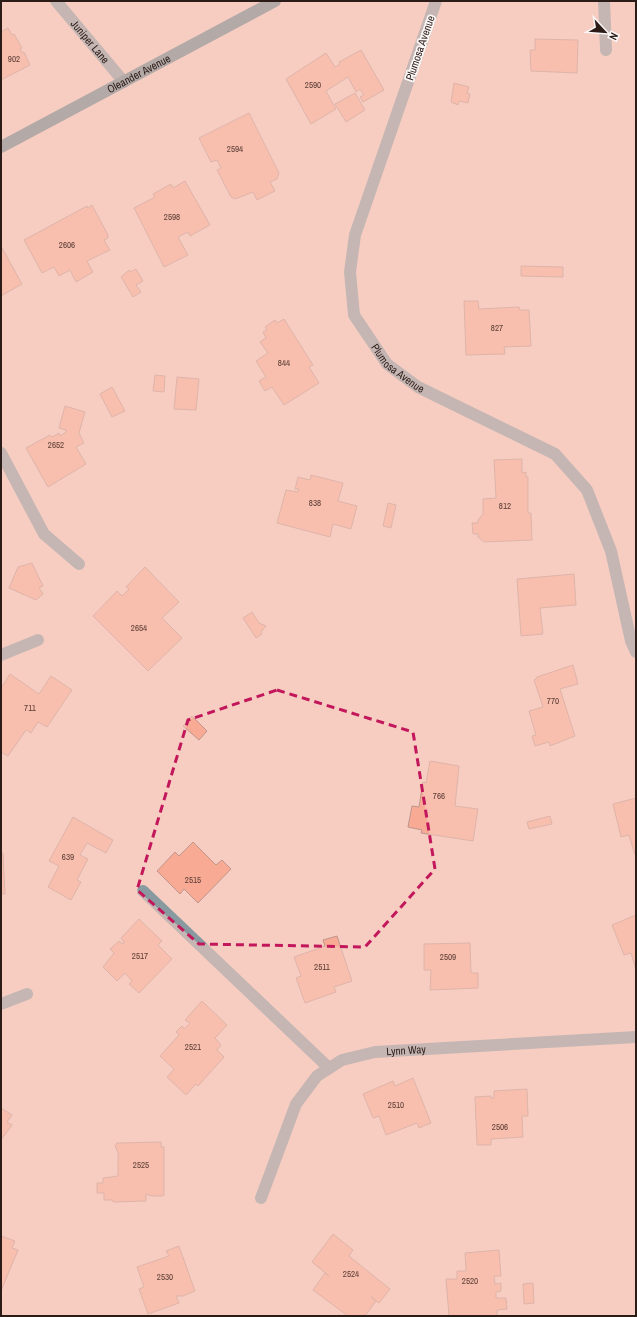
<svg xmlns="http://www.w3.org/2000/svg" width="637" height="1317" viewBox="0 0 637 1317" font-family="'Archivo Narrow',sans-serif">
  <style>
    .building { fill: #f8aa95; stroke: #be968c }
    .lines { fill: none; stroke-linecap: round; stroke-linejoin: round }
    .lane { stroke: #889a9f; stroke-width: 12 }
    .street { stroke: #889a9f; stroke-width: 12 }
    .secondary { stroke: #607c84; stroke-width: 12 }
    .marked { fill: none; stroke: #c2185b; stroke-width: 3; stroke-dasharray: 8 5; stroke-linejoin: round }
    .labels { text-anchor: middle; dominant-baseline: central; stroke-width: 3.5; stroke-linejoin: round; paint-order: stroke }
    .number-label { font-size: 9px; fill: #5e4037 }
    .street-label { font-size: 11px; fill: #2b1c18; stroke: #fcf8f7 }
  </style>
  <rect width="100%" height="100%" fill="#f7cdc2"/>
  <path class="building" d="M8,28L12,35L14,34L22,48L20,49L22,53L24,52L30,65L1,80V32Z
    M535,39L578,40L577,73L531,71L530,50H535Z
    M361,50L384,90L363,102L360,97L364,95L360,89L356,92L348,77L326,91L336,109L311,124L286,79L326,53L335,67L340,64L339,62Z
    M454,83L469,87L467,93L470,94L468,103L459,101L458,105L451,102Z
    M355,93L365,110L346,122L335,104Z
    M249,113L279,173L277,179L270,182L275,191L257,200L253,192L235,199L231,197L217,170L221,168L217,160L211,162L199,138Z
    M185,181L210,225L190,236L188,232L178,237L188,255L164,267L134,208L155,197L153,194L171,184L173,188Z
    M92,205L108,235V238L104,240L110,250L87,261L93,272L76,282L70,270L59,276L54,267L42,273L24,240L87,206L88,208Z
    M1,246L22,284L1,296Z
    M521,266L563,267V277L521,276Z
    M136,269L143,281L136,285L141,292L133,297L121,277L129,270L130,272Z
    M464,301H478L479,309L519,307L520,310H529L531,346L504,347L505,354L466,355Z
    M284,319L313,365L309,367L319,383L284,405L272,387L265,391L259,381L266,377L256,361L268,353L260,342L266,338L263,332L267,330L265,327L275,320L277,323Z
    M155,375L165,376L164,392L153,391Z
    M177,377L199,379L196,410L174,409Z
    M112,387L125,411L112,417L100,394Z
    M65,406L85,412L79,433L84,443L76,447L86,464L48,487L26,448L50,435L52,437L59,433L60,436L66,432V430L59,428Z
    M522,459V473L526,472V477H528V513H531L532,540L484,542L478,537V534H473L472,523H478V520L483,514V499L496,498L494,460Z
    M311,475L343,483L338,501L357,506L351,529L333,524L330,537L277,523L286,490L298,492L299,489H295L298,477L310,480Z
    M388,503L396,505L391,528L383,526Z
    M32,563L43,586L39,588L43,594L36,600L9,588L18,567Z
    M145,567L179,602L162,618L182,638L148,671L93,616L117,591L122,596L129,589L126,587Z
    M574,574L576,605L540,608L543,634L521,636L517,579Z
    M252,612L259,623L266,626L261,632L262,634L256,638L243,618Z
    M573,665L578,684L560,689L575,736L550,746L549,742L535,746L532,736L536,735L529,711L543,707L534,680L537,678V677Z
    M10,674L39,694L51,676L72,690L47,727L38,722L31,733L26,730L8,756L1,752V688Z
    M192,716L207,731L199,740L183,726Z
    M430,761L459,766L455,806L478,809L473,841L421,833L422,830L408,827L412,806L419,807L423,782L426,783Z
    M636,798V855H635L629,835L621,837L613,804Z
    M550,816L552,824L529,829L527,822Z
    M73,817L113,840L106,853L87,843L80,855L88,859L77,880L81,882L71,900L48,887L59,866L49,861Z
    M193,842L216,865L222,860L231,869L198,903L184,889L180,894L157,871L175,852L179,856Z
    M1,853H3L5,894H1Z
    M636,915V970L631,953L624,955L612,925Z
    M139,919L162,941L158,945L172,959L139,993L129,984L132,981L125,973L117,981L103,967L114,953L110,949L119,941L123,944L124,942L121,938Z
    M337,936L352,981L334,987L336,992L305,1003L296,978L301,976L294,957L325,946L323,940Z
    M470,943L471,973H478V988L430,990L431,970H424V944Z
    M202,1001L227,1025L215,1038L221,1045L217,1050L224,1057L198,1086L196,1084L186,1095L167,1077L174,1069L160,1056L179,1035L176,1032L182,1026L184,1029L190,1023L185,1020Z
    M413,1078L431,1123L419,1128L417,1123L386,1135L379,1116L373,1118L363,1094L393,1081L395,1086Z
    M527,1089L528,1116H522L523,1137L491,1139V1145H477L475,1097L491,1096V1098H494V1091Z
    M1,1108L12,1115L7,1122L12,1125L1,1140Z
    M161,1142V1147H164V1195L163,1196H152L146,1194V1201L113,1202V1200H104V1193H97V1183H103V1178L118,1176V1155H119L115,1146L117,1143Z
    M333,1234L353,1250L349,1256L390,1289L379,1303L371,1297L376,1301L365,1316H348L313,1290L325,1273L329,1276L312,1262Z
    M1,1236L15,1241L12,1248L18,1250L1,1291Z
    M179,1246L195,1291L183,1296H176L179,1303L148,1314L139,1289L144,1287L137,1267L169,1256L166,1251Z
    M499,1250L501,1276H494L495,1284L501,1283V1291L496,1292V1298H506L507,1309L497,1310V1316H449L446,1279H457V1271H466L465,1253Z
    M533,1283L534,1303L524,1304L523,1284Z"/>
  <g class="lines">
    <path class="lane" d="M604,1L606,50
      M1,453L44,534L79,564
      M143,891L329,1068"/>
    <g class="street">
      <path id="s1" d="M56,1L124,82"/>
      <path id="s2" d="M436,1L355,235L350,272L354,315L387,364L418,387L555,454L587,490L611,551L631,641L636,652"/>
      <path d="M1,655L38,640"/>
      <path d="M1,1004L27,994"/>
      <path id="s3" d="M261,1198L296,1104L317,1076L342,1060L375,1052L636,1037"/>
    </g>
    <path class="secondary" id="s4" d="M1,147L275,1"/>
  </g>
  <path d="M0 0H637V1317H0ZM277,690L413,732L435,869L365,947L199,944L137,890L188,720Z" fill="#f7cdc2" fill-opacity=".55" fill-rule="evenodd"/>
  <path class="marked" d="M277,690L413,732L435,869L365,947L199,944L137,890L188,720Z"/>
  <g class="labels">
    <g class="number-label">
      <text x="14" y="59">902</text>
      <text x="313" y="85">2590</text>
      <text x="235" y="149">2594</text>
      <text x="172" y="217">2598</text>
      <text x="67" y="245">2606</text>
      <text x="497" y="328">827</text>
      <text x="284" y="363">844</text>
      <text x="56" y="445">2652</text>
      <text x="315" y="503">838</text>
      <text x="505" y="506">812</text>
      <text x="139" y="628">2654</text>
      <text x="553" y="701">770</text>
      <text x="30" y="708">711</text>
      <text x="439" y="796">766</text>
      <text x="68" y="857">639</text>
      <text x="193" y="880">2515</text>
      <text x="140" y="956">2517</text>
      <text x="448" y="957">2509</text>
      <text x="322" y="967">2511</text>
      <text x="193" y="1047">2521</text>
      <text x="396" y="1105">2510</text>
      <text x="500" y="1127">2506</text>
      <text x="141" y="1165">2525</text>
      <text x="351" y="1274">2524</text>
      <text x="165" y="1277">2530</text>
      <text x="470" y="1281">2520</text>
    </g>
    <g class="street-label">
      <text stroke="none"><textPath href="#s1" startOffset="53">Juniper Lane</textPath></text>
      <text transform="translate(420 48) rotate(-71)">Plumosa Avenue</text>
      <text stroke="none"><textPath href="#s4" startOffset="156">Oleander Avenue</textPath></text>
      <text stroke="none"><textPath href="#s2" startOffset="398">Plumosa Avenue</textPath></text>
      <text stroke="none"><textPath href="#s3" startOffset="230">Lynn Way</textPath></text>
    </g>
  </g>
  <rect width="637" height="1317" fill="none" stroke="#2b1c18" stroke-width="4"/>
  <g transform="translate(605 32) rotate(116)" stroke="#fcf8f7" stroke-width="3" paint-order="stroke">
  <path d="M0-3L7 15L0 10L-7 15Z" fill="#2b1c18"/>
  <text y="-6" font-size="11" font-weight="bold" text-anchor="middle" fill="#2b1c18">N</text>
  </g>
</svg>
